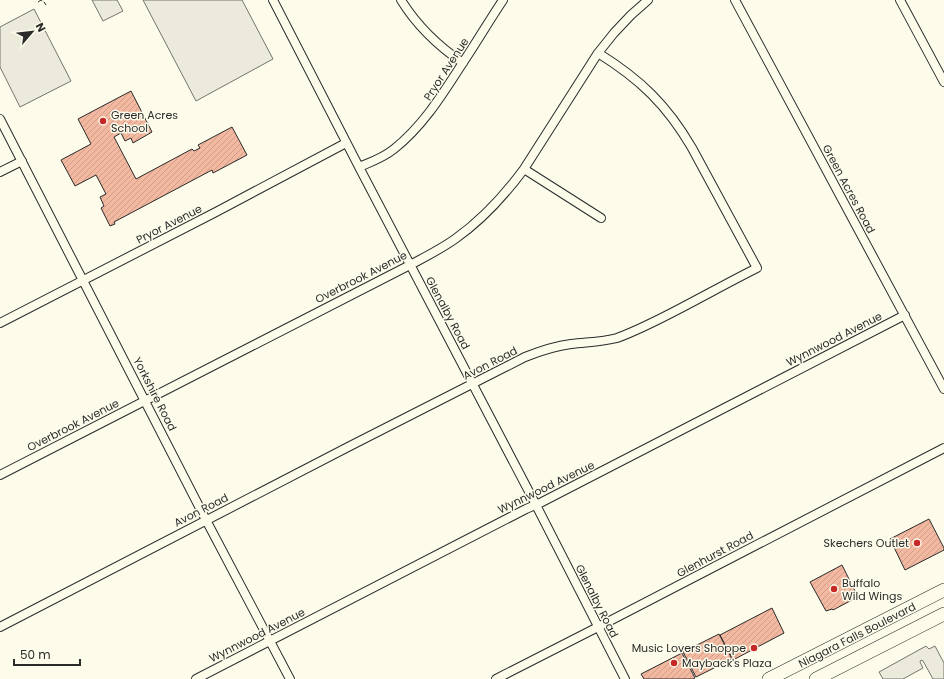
<svg xmlns="http://www.w3.org/2000/svg" width="944" height="679" viewBox="0 0 944 679" font-family="Poppins,sans-serif">
  <style>
    .garden { fill: #ecebdb; stroke: #74746e }
    .parking { fill: #eceadb; stroke: #74746e }
    .building { fill: url(#building-hatch); stroke: #2b2b2b }
    .lines { fill: none; stroke-linecap: round; stroke-linejoin: round }
    .street-casing { stroke: #2b2b2b; stroke-width: 10 }
    .primary-casing { stroke: #2b2b2b; stroke-width: 14 }
    .street { stroke: #fdfbea; stroke-width: 8 }
    .primary { stroke: #fdfbea; stroke-width: 13 }
    .fence { stroke: #2b2b2b; stroke-width: 1; stroke-dasharray: 5 2; stroke-linecap: butt }
    .poi-dot { fill: #c62828; stroke: #fdfbea; stroke-width: 1.5 }
    .labels { text-anchor: middle; dominant-baseline: central; stroke-width: 3; stroke-linejoin: round; paint-order: stroke }
    .street-label { font-size: 11px; fill: #2b2b2b; stroke: #fdfbea }
    .poi-label { font-size: 11px; fill: #2b2b2b; stroke: #fdfbea; text-anchor: start }
  </style>
  <defs>
    <pattern id="building-hatch" width="6" height="6" patternUnits="userSpaceOnUse"><rect width="6" height="6" fill="#f2b8a0"/><path d="M-1 1l2-2M0 6l6-6M5 7l2-2" fill="none" stroke="#d09e8a"/></pattern>
  </defs>
  <rect width="100%" height="100%" fill="#fdfbea"/>
  <path class="garden" d="M92,0H117L123,11L103,21Z
    M143,0H242L273,59L196,101Z
    M34,9L71,81L20,107L0,67V27Z"/>
  <path class="parking" d="M926,646L929,649L935,646L944,663V679H933L923,661L921,660L920,662L923,668L903,679H883L879,672Z"/>
  <path class="building" d="M131,91L152,132L133,143L131,138L125,141L121,133L114,137L136,179L192,149L194,151L200,148L198,145L232,127L247,155L213,173L212,170L114,222L115,224L110,226L101,208L104,206L100,197L106,194L96,175L75,186L61,160L91,144L78,119Z
    M929,519L944,548V550L905,570L890,539Z
    M842,565L857,595L852,598V600L833,610L832,609L826,611L810,582Z
    M772,608L784,633L733,660L720,635Z
    M719,634L732,659L696,677L683,652Z
    M682,653L695,678L693,679H644L641,674Z"/>
  <g class="lines">
    <defs>
      <path id="street" d="M273,0L359,167L536,505L625,679
        M401,0C417,26 438,46 463,63
        M735,0L944,389
        M900,0L944,82
        M0,119L206,520L290,679
        M359,167C371,162 383,158 394,149C423,126 442,95 462,64C476,43 489,21 503,0
        M524,169L601,218
        M0,172L22,161
        M0,323L216,212L346,143
        M0,475L410,265C425,257 441,249 455,239C482,220 504,196 524,169L598,53L614,33L631,15L648,0
        M0,627L350,446L525,357C540,351 555,346 571,344C587,342 602,342 617,338C639,330 660,319 681,308C706,295 731,281 757,268L692,148C667,105 640,79 598,53
        M196,679L526,509L540,503L905,315
        M496,679L598,627L944,448"/>
      <path id="primary" d="M769,679L944,590
        M816,679L944,614"/>
    </defs>
    <use href="#street" class="street-casing"/>
    <use href="#primary" class="primary-casing"/>
    <use href="#street" class="street"/>
    <use href="#primary" class="primary"/>
    <path class="fence" d="M38,2L41,0L44,2L46,5"/>
  </g>
  <g class="poi-dot">
    <circle cx="103" cy="121" r="4"/>
    <circle cx="917" cy="543" r="4"/>
    <circle cx="834" cy="589" r="4"/>
    <circle cx="754" cy="648" r="4"/>
    <circle cx="674" cy="663" r="4"/>
  </g>
  <g class="labels">
    <g class="street-label">
      <text transform="translate(446 69) rotate(-57)">Pryor Avenue</text>
      <text transform="translate(849 189) rotate(62)">Green Acres Road</text>
      <text transform="translate(169 224) rotate(-27)">Pryor Avenue</text>
      <text transform="translate(361 277) rotate(-27)">Overbrook Avenue</text>
      <text transform="translate(448 313) rotate(62)">Glenalby Road</text>
      <text transform="translate(834 339) rotate(-27)">Wynnwood Avenue</text>
      <text transform="translate(490 363) rotate(-27)">Avon Road</text>
      <text transform="translate(155 394) rotate(63)">Yorkshire Road</text>
      <text transform="translate(73 425) rotate(-27)">Overbrook Avenue</text>
      <text transform="translate(546 487) rotate(-26)">Wynnwood Avenue</text>
      <text transform="translate(201 510) rotate(-27)">Avon Road</text>
      <text transform="translate(715 554) rotate(-28)">Glenhurst Road</text>
      <text transform="translate(597 601) rotate(63)">Glenalby Road</text>
      <text transform="translate(257 635) rotate(-27)">Wynnwood Avenue</text>
      <text transform="translate(857 635) rotate(-27)">Niagara Falls Boulevard</text>
    </g>
    <g class="poi-label">
      <text x="111" y="115">Green Acres<tspan x="111" dy="13">School</tspan></text>
      <text x="909" y="543" text-anchor="end">Skechers Outlet</text>
      <text x="842" y="583">Buffalo<tspan x="842" dy="13">Wild Wings</tspan></text>
      <text x="746" y="648" text-anchor="end">Music Lovers Shoppe</text>
      <text x="682" y="663">Mayback's Plaza</text>
    </g>
  </g>
  <g transform="translate(32 32) rotate(62)" stroke="#fdfbea" stroke-width="3" paint-order="stroke">
  <path d="M0-3L7 15L0 10L-7 15Z" fill="#2b2b2b"/>
  <text y="-6" font-size="11" font-weight="bold" text-anchor="middle" fill="#2b2b2b">N</text>
  </g>
  <path d="M14 659v6h66v-6" fill="none" stroke="#2b2b2b" stroke-width="2"/>
  <text x="20" y="659" font-size="12" fill="#2b2b2b" stroke="#fdfbea" stroke-width="3" paint-order="stroke">50 m</text>
</svg>
